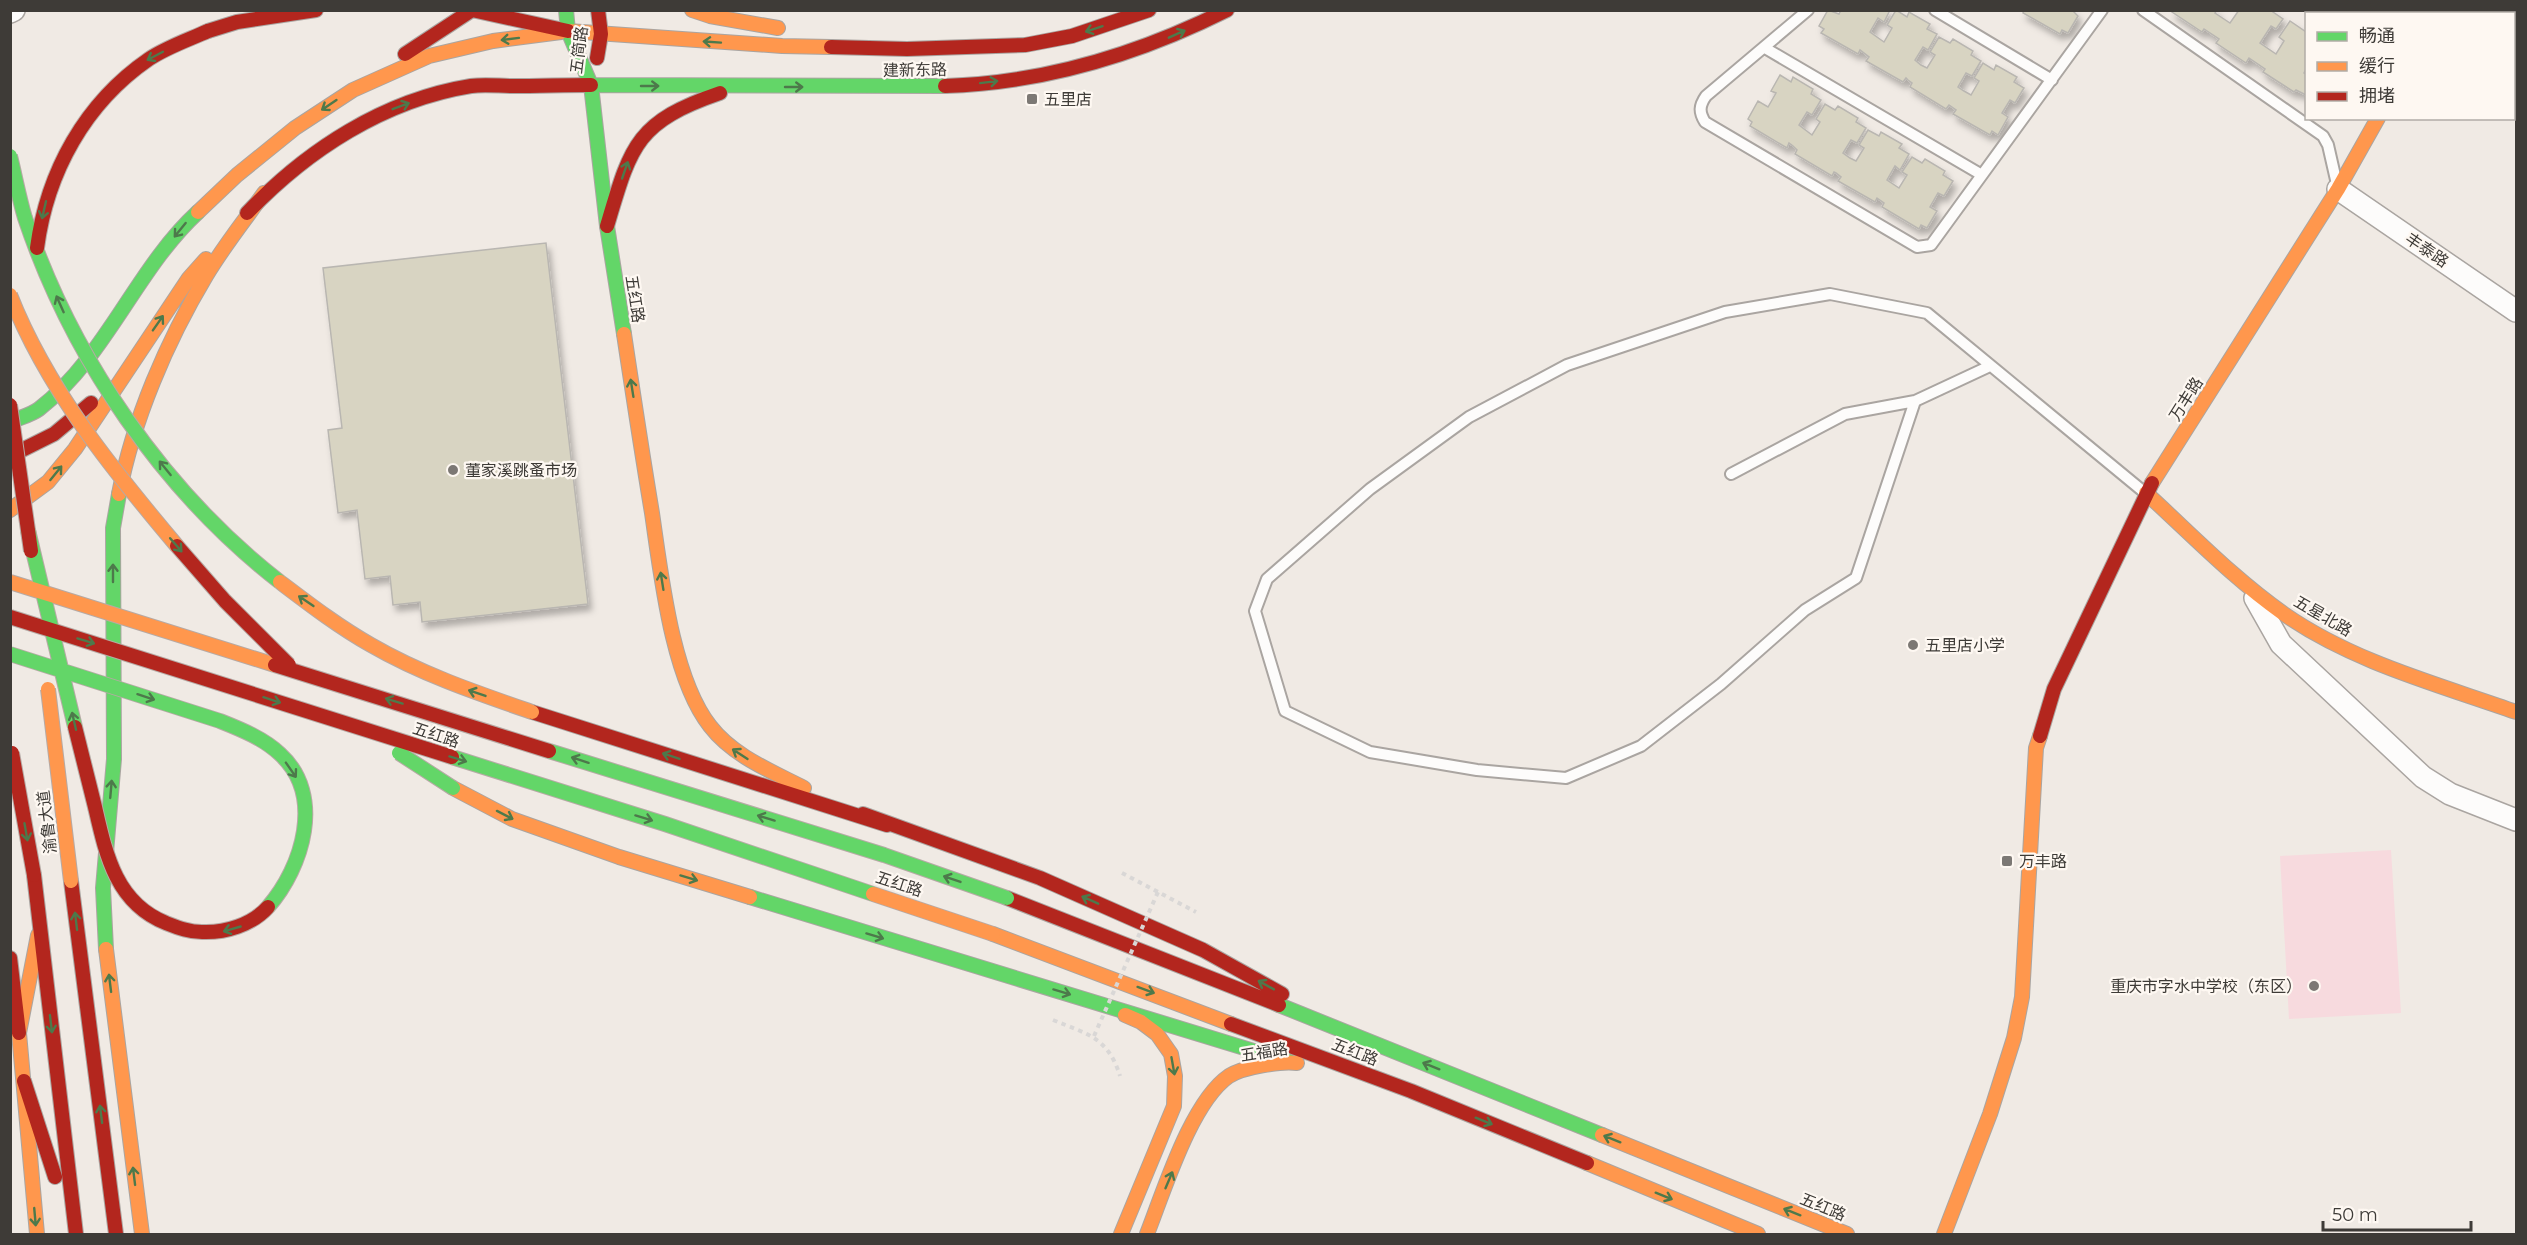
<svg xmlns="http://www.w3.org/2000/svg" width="2527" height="1245" viewBox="0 0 2527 1245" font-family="Montserrat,'Noto Sans SC',sans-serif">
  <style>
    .green { fill: #f7dade }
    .building { fill: #d8d4c2; stroke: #b9b6b1; stroke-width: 1.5; filter: url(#shadow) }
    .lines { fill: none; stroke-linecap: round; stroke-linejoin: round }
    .lane-casing { stroke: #aaa5a1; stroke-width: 14 }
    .street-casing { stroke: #aaa5a1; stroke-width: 24 }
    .fast-casing { stroke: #aaa5a1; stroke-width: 16 }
    .slow-casing { stroke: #aaa5a1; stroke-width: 16 }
    .jam-casing { stroke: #aaa5a1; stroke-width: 16 }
    .path { stroke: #d9d7d6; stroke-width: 4; stroke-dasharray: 4.5 4.5; stroke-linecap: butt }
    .lane { stroke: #fdfcfb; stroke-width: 10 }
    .street { stroke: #fdfcfb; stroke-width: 21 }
    .fast { stroke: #63d668; stroke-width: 14 }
    .slow { stroke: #ff974d; stroke-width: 14 }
    .jam { stroke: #b3261e; stroke-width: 14 }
    .fast-bridge-casing { stroke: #b6aaa5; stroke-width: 16; stroke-linecap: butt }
    .slow-bridge-casing { stroke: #b6aaa5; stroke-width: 16; stroke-linecap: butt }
    .jam-bridge-casing { stroke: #b6aaa5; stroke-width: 16; stroke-linecap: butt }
    .path-bridge { stroke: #d9d7d6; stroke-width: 4; stroke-dasharray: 4.5 4.5; stroke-linecap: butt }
    .fast-bridge { stroke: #63d668; stroke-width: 14 }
    .slow-bridge { stroke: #ff974d; stroke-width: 14 }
    .jam-bridge { stroke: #b3261e; stroke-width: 14 }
    .oneway { stroke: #4d794b }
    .poi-dot { fill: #7c7874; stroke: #fef8f2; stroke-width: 2 }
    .labels { text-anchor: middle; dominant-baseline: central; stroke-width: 4.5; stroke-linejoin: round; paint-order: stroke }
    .street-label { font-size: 16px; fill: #3e3b37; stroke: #fef8f2 }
    .poi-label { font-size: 16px; fill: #3e3b37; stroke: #fef8f2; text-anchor: start }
  </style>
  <defs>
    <filter id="shadow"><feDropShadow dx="3.5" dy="6" stdDeviation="3" flood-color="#0004"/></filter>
  </defs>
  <rect width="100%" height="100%" fill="#f0eae4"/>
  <path class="green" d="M2391,850L2401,1013L2289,1019L2280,856Z"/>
  <path class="building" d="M1828,10L1839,14L1841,10H1890L1884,22L1878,18L1870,32L1884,42L1892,28L1887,25L1896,10L1907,17L1909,12L1930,24L1927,29L1937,34L1928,50L1923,47L1915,60L1921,65L1927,68L1935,55L1930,52L1939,37L1950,43L1953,39L1973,51L1971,55L1981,61L1972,76L1966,73L1958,87L1964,91L1971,95L1979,81L1974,78L1983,63L1994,70L1996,65L2017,77L2014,82L2024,88L2015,103L2010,100L2002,113L2008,117L1998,135L1992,131L1990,135L1953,114L1956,110L1949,105L1946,109L1910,87L1912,83L1908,80L1906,78L1903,82L1866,61L1869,57L1860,50L1858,54L1821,33L1824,29L1819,26Z
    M2024,10H2072L2078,16L2068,33L2062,30L2060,34L2023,13Z
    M2173,10H2217L2215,13L2230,23L2239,10H2270L2283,19L2276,29L2271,26L2260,43L2276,54L2284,41L2279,37L2290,21L2306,32V69L2304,73L2306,74V95L2296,90L2294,92L2263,72L2265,69L2249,58L2246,63L2216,43L2219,39L2204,29L2202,32L2172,12Z
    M1780,75L1791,82L1793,77L1813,89L1811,94L1821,100L1812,115L1807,112L1799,125L1812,135L1820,122L1816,119L1825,104L1835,110L1838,106L1858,118L1856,122L1866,128L1857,143L1851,140L1843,153L1850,158L1856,161L1864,148L1859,145L1868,130L1879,136L1881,132L1902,144L1899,148L1909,154L1900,170L1895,166L1887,180L1899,188L1907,175L1902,172L1912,157L1922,163L1925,159L1945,171L1943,175L1953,181L1944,196L1938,193L1930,207L1937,211L1927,228L1921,225L1919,229L1882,207L1884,203L1877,198L1875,202L1838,181L1841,177L1836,173L1834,172L1832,176L1795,154L1797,150L1793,146L1789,143L1787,148L1750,126L1752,122L1748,119L1758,101L1768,107L1776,93L1771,91Z
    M546,243L588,604L422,622L420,602L393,605L390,576L365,579L357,510L338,513L328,430L342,428L323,268Z"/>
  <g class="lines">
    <defs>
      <path id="lane" d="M1808,10L1706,96C1699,106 1699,112 1705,122L1917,247L1931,245L2102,10
        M1935,10L2052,80
        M2143,10L2323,136L2328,145L2336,180
        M1765,48L1982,175
        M1915,401L1856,578L1805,610L1721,684L1641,746L1566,778L1477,770L1370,752L1285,711L1255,611L1267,579L1370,489L1469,417L1567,365L1725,312L1830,294L1927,313L2144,492
        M1731,474L1845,414L1915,401L1990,366"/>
      <path id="street" d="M10,12L14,10
        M2514,70L2516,71
        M2338,189L2516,311
        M2255,598L2281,644L2423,777L2450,794L2516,820"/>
      <path id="fast" d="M566,10L568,31L591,85L607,226L624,334
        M591,85L945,86
        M10,422C19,418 31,415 39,409C107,356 136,269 198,212
        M750,897L1290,1062
        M106,949L103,888L114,759L113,528L119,494
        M1279,1005L1602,1135"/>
      <path id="slow" d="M692,10L710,16L778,28
        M568,31L782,46L831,47
        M198,212L237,175L295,128L353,90L429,56L493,41L561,32
        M624,334C633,394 642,453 652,513C661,574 672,678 710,726C733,756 771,771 804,788
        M2152,483L2338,189L2378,118
        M2146,493C2191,534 2234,579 2284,614C2353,662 2437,684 2516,712
        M119,494C133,420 167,341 206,276C223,247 245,220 264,193
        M10,510L48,482L75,449L189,278L206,259
        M453,788L512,819L619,857L750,897
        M993,934L1231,1024
        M106,949L142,1234
        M1602,1135L1847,1234
        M1587,1163L1758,1234
        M37,1234L19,1033L38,935
        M1121,1234L1174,1106L1175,1076L1171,1054L1157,1034L1141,1022L1125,1015
        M1147,1234C1164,1191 1191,1102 1229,1076C1243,1067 1281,1061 1297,1063
        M1944,1234L1990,1114L2014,1038L2022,997L2036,748L2040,736"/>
      <path id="jam" d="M472,10L568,31
        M2416,10V14
        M208,31L237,22L316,10
        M831,47L907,49L1025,45L1072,36L1149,10
        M405,54L472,10
        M597,58L601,34L598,10
        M945,86C1044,83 1139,54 1227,10
        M247,213C307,150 384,100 471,86C485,84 499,86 513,86C539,86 565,85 591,85
        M607,226C631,145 636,122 720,93
        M10,456L54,434L91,403
        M532,712L887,825
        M2040,736L2054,689L2152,483
        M863,814L1040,878L1203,950L1282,994
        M34,875L76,1234
        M71,881L116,1234
        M1007,898L1279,1005
        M10,958L19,1033
        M1231,1024L1411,1091L1587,1163
        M24,1081L55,1177"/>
    </defs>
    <use href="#lane" class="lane-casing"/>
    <use href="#street" class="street-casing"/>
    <use href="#fast" class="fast-casing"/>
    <use href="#slow" class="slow-casing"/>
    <use href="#jam" class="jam-casing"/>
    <path class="path" d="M1122,873L1196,912
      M1053,1020C1087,1034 1108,1037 1120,1076"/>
    <use href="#lane" class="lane"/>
    <use href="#street" class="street"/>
    <use href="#fast" class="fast"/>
    <use href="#slow" class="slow"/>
    <use href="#jam" class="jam"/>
    <defs>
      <path id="fast-bridge" d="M10,156C15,176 19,198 25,218C72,358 163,491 280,582
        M28,530L75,727
        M10,654L220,721C240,729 263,738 280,754C325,795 303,867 268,907
        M549,751L884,855L1007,898
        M399,753L453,788
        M452,757L665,824L873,894"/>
      <path id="slow-bridge" d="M10,295C47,389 112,469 177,546
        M10,582L275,665
        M280,582C309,604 339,627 371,645C421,674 477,693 532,712
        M48,689L71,881
        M873,894L993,934"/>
      <path id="jam-bridge" d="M37,248C47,172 85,103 149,59C167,47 188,40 208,31
        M10,405L31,551
        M177,546L225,601L289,665
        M10,617L452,757
        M275,665L549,751
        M75,727C82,754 88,780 95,807C106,855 116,903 166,923C179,928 189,932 202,932C225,933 252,925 268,907
        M12,753L34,875"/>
    </defs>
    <use href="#fast-bridge" class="fast-bridge-casing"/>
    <use href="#slow-bridge" class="slow-bridge-casing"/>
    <use href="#jam-bridge" class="jam-bridge-casing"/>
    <path class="path-bridge" d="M1094,1036L1158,892"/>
    <use href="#fast-bridge" class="fast-bridge"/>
    <use href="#slow-bridge" class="slow-bridge"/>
    <use href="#jam-bridge" class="jam-bridge"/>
  </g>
  <defs><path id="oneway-shaft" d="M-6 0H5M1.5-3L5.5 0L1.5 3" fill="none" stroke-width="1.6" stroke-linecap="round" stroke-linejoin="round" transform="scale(1.5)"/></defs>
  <g class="oneway">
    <use href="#oneway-shaft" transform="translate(1094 29) rotate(162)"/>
    <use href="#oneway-shaft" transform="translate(1177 34) rotate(-24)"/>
    <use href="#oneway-shaft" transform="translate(510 39) rotate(173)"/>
    <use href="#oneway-shaft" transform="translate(712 42) rotate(-176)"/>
    <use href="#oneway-shaft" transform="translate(155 56) rotate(152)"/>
    <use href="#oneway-shaft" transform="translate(989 82) rotate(-7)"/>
    <use href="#oneway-shaft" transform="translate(650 86)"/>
    <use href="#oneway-shaft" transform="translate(794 87)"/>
    <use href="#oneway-shaft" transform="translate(329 105) rotate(146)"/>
    <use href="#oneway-shaft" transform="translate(401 106) rotate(-21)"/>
    <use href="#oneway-shaft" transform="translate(625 170) rotate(-71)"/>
    <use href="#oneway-shaft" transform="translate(44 210) rotate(103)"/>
    <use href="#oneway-shaft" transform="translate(180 230) rotate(129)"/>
    <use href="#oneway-shaft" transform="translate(60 304) rotate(-114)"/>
    <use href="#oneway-shaft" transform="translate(158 323) rotate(-55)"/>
    <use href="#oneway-shaft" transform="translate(632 388) rotate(-99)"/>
    <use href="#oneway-shaft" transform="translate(165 468) rotate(-129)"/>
    <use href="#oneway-shaft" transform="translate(56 473) rotate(-51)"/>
    <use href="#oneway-shaft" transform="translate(176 545) rotate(49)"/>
    <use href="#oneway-shaft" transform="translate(113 573) rotate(-90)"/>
    <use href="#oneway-shaft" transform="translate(662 581) rotate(-99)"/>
    <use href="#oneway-shaft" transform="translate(306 601) rotate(-146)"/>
    <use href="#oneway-shaft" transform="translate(86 641) rotate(17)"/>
    <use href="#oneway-shaft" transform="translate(477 693) rotate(-161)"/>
    <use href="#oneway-shaft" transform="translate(146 697) rotate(18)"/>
    <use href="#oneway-shaft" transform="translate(272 700) rotate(18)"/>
    <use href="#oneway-shaft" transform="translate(394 701) rotate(-163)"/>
    <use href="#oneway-shaft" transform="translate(74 721) rotate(-103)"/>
    <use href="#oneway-shaft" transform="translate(740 754) rotate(-147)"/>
    <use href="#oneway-shaft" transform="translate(671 756) rotate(-162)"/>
    <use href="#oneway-shaft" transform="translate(458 759) rotate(17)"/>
    <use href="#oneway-shaft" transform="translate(580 760) rotate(-162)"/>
    <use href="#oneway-shaft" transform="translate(291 770) rotate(55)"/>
    <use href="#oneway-shaft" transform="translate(111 789) rotate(-85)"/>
    <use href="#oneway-shaft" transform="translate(505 815) rotate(27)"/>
    <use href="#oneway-shaft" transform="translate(644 818) rotate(17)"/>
    <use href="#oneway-shaft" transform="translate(766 818) rotate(-163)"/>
    <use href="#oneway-shaft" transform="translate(26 832) rotate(80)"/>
    <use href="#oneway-shaft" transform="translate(689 878) rotate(17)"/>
    <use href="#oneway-shaft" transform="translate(952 879) rotate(-161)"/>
    <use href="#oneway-shaft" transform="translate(1090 900) rotate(-156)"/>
    <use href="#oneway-shaft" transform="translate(76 921) rotate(-97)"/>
    <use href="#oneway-shaft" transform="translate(232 929) rotate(164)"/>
    <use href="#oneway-shaft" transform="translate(875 936) rotate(17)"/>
    <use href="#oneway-shaft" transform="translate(110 983) rotate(-97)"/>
    <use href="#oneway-shaft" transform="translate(1266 985) rotate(-151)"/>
    <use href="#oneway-shaft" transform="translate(1146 990) rotate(20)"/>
    <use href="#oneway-shaft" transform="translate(1062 992) rotate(17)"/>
    <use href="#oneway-shaft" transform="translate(51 1024) rotate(83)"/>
    <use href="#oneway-shaft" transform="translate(1173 1066) rotate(80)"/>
    <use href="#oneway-shaft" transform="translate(1431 1066) rotate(-158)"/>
    <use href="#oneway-shaft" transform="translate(101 1114) rotate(-97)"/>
    <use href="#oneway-shaft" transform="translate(1484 1121) rotate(22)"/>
    <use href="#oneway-shaft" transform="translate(1612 1139) rotate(-158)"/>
    <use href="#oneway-shaft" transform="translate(134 1176) rotate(-97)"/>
    <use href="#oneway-shaft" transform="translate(1169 1180) rotate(-67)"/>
    <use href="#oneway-shaft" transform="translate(1664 1196) rotate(22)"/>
    <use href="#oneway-shaft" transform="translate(1792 1212) rotate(-158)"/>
    <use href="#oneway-shaft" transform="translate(35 1217) rotate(85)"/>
  </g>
  <g class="poi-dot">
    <rect x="1026" y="93" width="12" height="12" rx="3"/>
    <circle cx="453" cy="470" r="6"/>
    <circle cx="1913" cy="645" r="6"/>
    <rect x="2001" y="855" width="12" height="12" rx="3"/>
    <circle cx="2314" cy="986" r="6"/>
  </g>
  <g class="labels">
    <g class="street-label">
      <text transform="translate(579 50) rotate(-83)">五简路</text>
      <text transform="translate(915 70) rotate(-1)">建新东路</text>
      <text transform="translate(2427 250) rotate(34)">丰泰路</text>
      <text transform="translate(635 299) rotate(81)">五红路</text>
      <text transform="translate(2186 399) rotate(-58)">万丰路</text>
      <text transform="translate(2323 616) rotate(30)">五星北路</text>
      <text transform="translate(436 735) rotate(18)">五红路</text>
      <text transform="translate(47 822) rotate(-97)">渝鲁大道</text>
      <text transform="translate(899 884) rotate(18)">五红路</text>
      <text transform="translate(1264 1052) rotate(-9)">五福路</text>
      <text transform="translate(1355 1052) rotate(21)">五红路</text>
      <text transform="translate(1823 1207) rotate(22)">五红路</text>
    </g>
    <g class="poi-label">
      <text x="1044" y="99">五里店</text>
      <text x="465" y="470">董家溪跳蚤市场</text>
      <text x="1925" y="645">五里店小学</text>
      <text x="2019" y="861">万丰路</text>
      <text x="2302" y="986" text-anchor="end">重庆市字水中学校（东区）</text>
    </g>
  </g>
  <rect width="2527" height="1245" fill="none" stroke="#3e3b37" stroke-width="24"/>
  <rect x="2305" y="12" width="210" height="108" fill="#fef8f2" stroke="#b1aca7" stroke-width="1.5"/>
  <rect x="2317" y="32" width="30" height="9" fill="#63d668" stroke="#b1aca7" stroke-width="1.5"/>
  <text x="2359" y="42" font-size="18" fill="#3e3b37">畅通</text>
  <rect x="2317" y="62" width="30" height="9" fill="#ff974d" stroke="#b1aca7" stroke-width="1.5"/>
  <text x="2359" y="72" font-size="18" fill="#3e3b37">缓行</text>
  <rect x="2317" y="92" width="30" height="9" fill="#b3261e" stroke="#b1aca7" stroke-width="1.5"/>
  <text x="2359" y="102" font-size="18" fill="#3e3b37">拥堵</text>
  <path d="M2323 1221v9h148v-9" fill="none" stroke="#3e3b37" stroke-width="3"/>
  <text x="2332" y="1221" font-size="18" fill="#3e3b37" stroke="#fef8f2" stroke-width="4.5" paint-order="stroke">50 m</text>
</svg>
